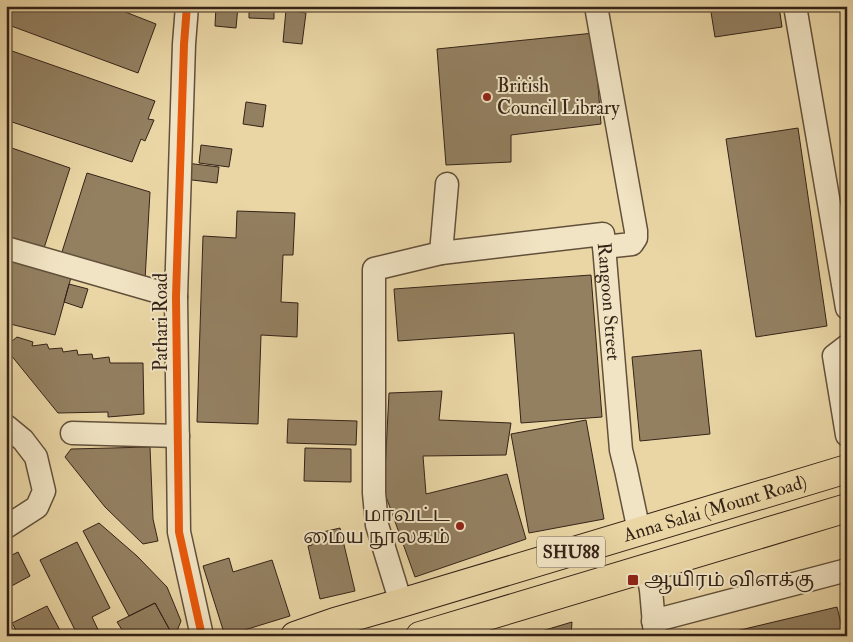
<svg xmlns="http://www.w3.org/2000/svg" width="853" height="642" viewBox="0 0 853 642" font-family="'IM FELL Double Pica','Noto Serif Tamil',serif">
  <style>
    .building { fill: #938061; stroke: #342318 }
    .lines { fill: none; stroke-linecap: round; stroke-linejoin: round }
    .minor-casing { stroke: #62503b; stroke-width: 25 }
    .major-casing { stroke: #342318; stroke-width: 30 }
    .minor { stroke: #f1e4c4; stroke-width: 22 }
    .major { stroke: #ead6a5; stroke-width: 28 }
    .cycleway-casing { stroke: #f1e4c4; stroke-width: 11 }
    .cycleway { stroke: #e8590c; stroke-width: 8 }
    .poi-dot { fill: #8f2418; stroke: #f1e4c4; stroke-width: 2 }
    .labels { text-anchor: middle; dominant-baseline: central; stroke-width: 4; stroke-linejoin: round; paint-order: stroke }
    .shield { fill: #f1e4c4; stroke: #6d5d4c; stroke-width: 1 }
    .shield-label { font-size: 18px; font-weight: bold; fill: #342318 }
    .poi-label { font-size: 19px; fill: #342318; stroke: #f1e4c4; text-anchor: start }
    .street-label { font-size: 19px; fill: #342318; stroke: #f1e4c4 }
  </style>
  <rect width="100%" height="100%" fill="#ead6a5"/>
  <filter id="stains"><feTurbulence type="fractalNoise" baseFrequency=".004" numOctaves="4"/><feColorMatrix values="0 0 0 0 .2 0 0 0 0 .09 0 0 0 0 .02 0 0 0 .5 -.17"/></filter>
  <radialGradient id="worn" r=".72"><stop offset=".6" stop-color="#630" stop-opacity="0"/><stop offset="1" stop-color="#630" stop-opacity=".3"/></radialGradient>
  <path class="building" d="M6,6H110L156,24L138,73L6,24Z
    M216,6H238L236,28L215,26Z
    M249,6H274V19L249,18Z
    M710,6H779L782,27L715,37Z
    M286,10L306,13L302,44L283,42Z
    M594,33L601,124L511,135V162L446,165L437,49Z
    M12,51L155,101L148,119L154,120L145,141L141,139L132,162L6,120V65Z
    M246,102L266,105L263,127L243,124Z
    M798,128L827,326L756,337L726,139Z
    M201,145L232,149L229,167L199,163Z
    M6,146L70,168L44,248L6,236Z
    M186,163L219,167L217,183L184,179Z
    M87,173L150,192L145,280L61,255Z
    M237,211L295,213L293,255H283L281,302L298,303L297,337L261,335L258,424L197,422L203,236L236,238Z
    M6,254L72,274L55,335L6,323Z
    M591,275L602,417L521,423L514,333L398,341L394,289Z
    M69,284L88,289L82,308L64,302Z
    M17,337L33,342L32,346L47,344L49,349L62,348L63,352L77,350L78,355L92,354L93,359L109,357L110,363H143L144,414L108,417V412L58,413L6,349V346Z
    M701,350L710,434L640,441L632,357Z
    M442,391L439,420L511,423L506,455L423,456L426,494L507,474L526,539L415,577L384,491L389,393Z
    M288,419L357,421L356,445L287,443Z
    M586,420L604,519L529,533L511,434Z
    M150,447L153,519L158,541L143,544L105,507L65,457L71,449Z
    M305,448L351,449V482L304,481Z
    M99,523L137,556L167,587L181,621L175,636H173L155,603L129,616L83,531Z
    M340,528L355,591L320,599L308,546L312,545L310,535Z
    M77,542L110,608L92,617L101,636H78L40,560Z
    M18,552L30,576L6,589V558Z
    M229,558L233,572L272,560L290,616L225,636L203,566Z
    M155,603L173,636H119L124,633L117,622Z
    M47,606L63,636H19L12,623Z
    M837,607L844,636H715Z
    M572,622L571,636H525Z"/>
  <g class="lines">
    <defs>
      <g id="minor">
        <path d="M187,6L184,44L176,297L179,532L202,636"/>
        <path d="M596,6L636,231V238L632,244L604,247"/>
        <path d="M795,6L847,308"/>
        <path d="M6,248L176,297"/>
        <path id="s1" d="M441,253L603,234L621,450L626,470L639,531"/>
        <path d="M847,346L834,356L847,435"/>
        <path d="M6,426L23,440L36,457L44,491L37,507L6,527"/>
        <path d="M72,433L178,436"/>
        <path d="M647,569L651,590L655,635"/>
        <path d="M401,603L377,525L374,493V269L441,253L447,184"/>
        <path d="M653,621L847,570"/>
      </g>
      <g id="major">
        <path id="s2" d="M295,636L335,622L401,603L847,469"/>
        <path d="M420,636L847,508"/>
      </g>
    </defs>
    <use href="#minor" class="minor-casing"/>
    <use href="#major" class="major-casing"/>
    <use href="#minor" class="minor"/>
    <use href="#major" class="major"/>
    <defs>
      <path id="cycleway" d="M187,6L184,44L176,297L179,532L202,636"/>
    </defs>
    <use href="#cycleway" class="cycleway-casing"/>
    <use href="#cycleway" class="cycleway"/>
  </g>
  <g class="poi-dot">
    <circle cx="487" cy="97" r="5"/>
    <circle cx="460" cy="526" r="5"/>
    <rect x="627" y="574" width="12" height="12" rx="2.5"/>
  </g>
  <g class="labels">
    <rect class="shield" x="537" y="536.5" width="68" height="31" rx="4"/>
    <g class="shield-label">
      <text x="571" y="552">SHU88</text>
    </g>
    <g class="poi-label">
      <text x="497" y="86">British<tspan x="497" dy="22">Council Library</tspan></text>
      <text x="450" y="515" text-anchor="end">மாவட்ட<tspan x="450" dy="22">மைய நூலகம்</tspan></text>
      <text x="644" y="580">ஆயிரம் விளக்கு</text>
    </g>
    <g class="street-label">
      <text stroke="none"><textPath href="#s1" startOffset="231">Rangoon Street</textPath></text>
      <text transform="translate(161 322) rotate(-90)">Pathari Road</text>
      <text stroke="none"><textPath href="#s2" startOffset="439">Anna Salai (Mount Road)</textPath></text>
    </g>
  </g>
  <rect width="853" height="642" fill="none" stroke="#ead6a5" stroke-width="25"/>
  <rect x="8" y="8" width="838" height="627" fill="none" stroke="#342318" stroke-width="2.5"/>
  <rect x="12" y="12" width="828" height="617" fill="none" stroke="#342318"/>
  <rect width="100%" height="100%" filter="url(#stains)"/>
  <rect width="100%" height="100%" fill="url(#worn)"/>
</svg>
